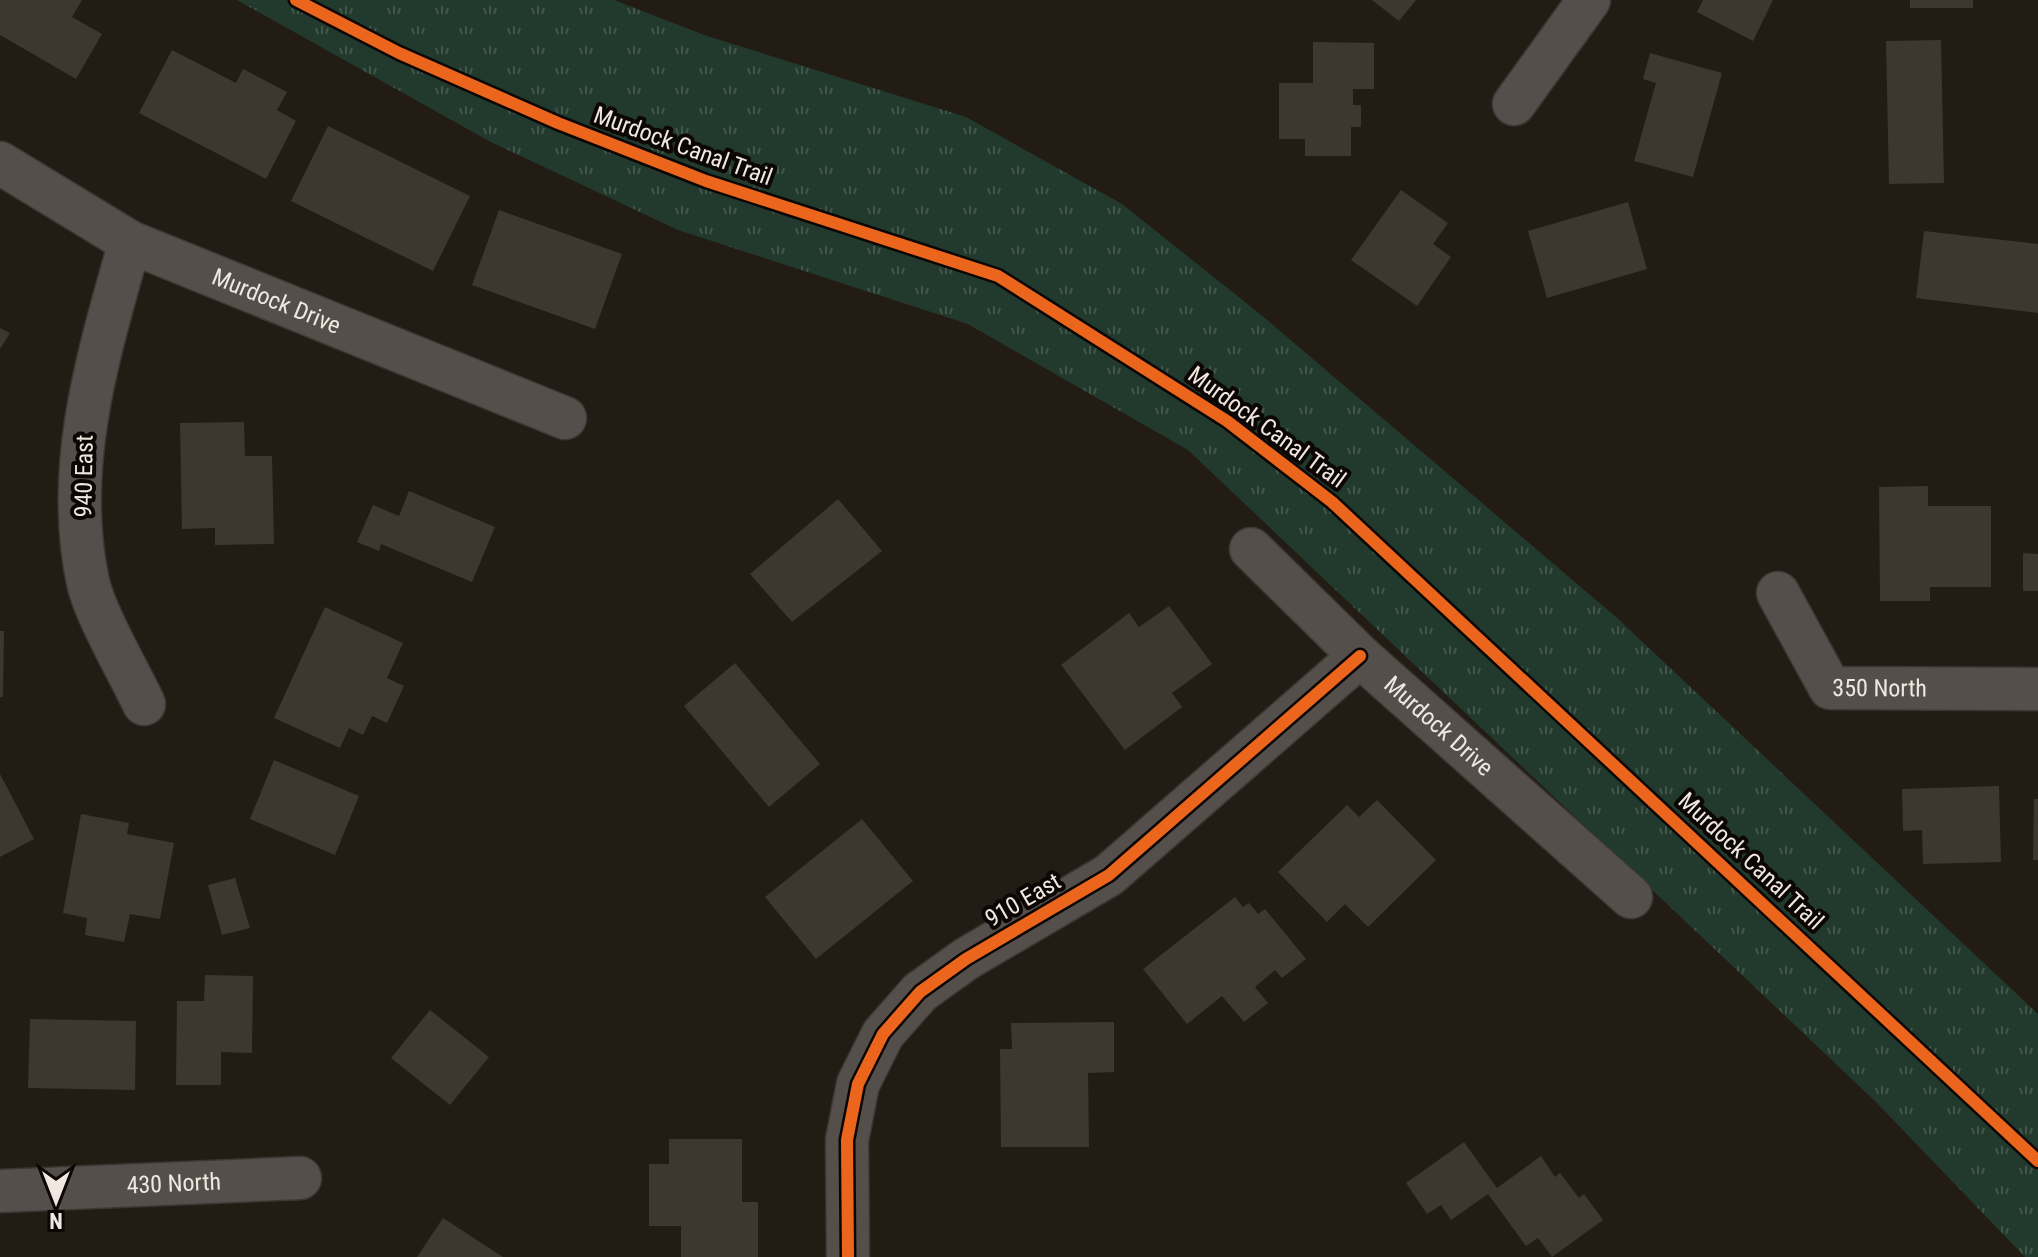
<svg xmlns="http://www.w3.org/2000/svg" width="2038" height="1257" viewBox="0 0 2038 1257" font-family="'Roboto Condensed',sans-serif">
  <style>
    .grass { fill: url(#grass-tufts) }
    .building { fill: #3d372f }
    .lines { fill: none; stroke-linecap: round; stroke-linejoin: round }
    .street-casing { stroke: #3c3733; stroke-width: 45 }
    .street { stroke: #544f4a; stroke-width: 42 }
    .cycleway-casing { stroke: #0c0704; stroke-width: 17 }
    .cycleway { stroke: #eb651d; stroke-width: 12 }
    .labels { text-anchor: middle; dominant-baseline: central; stroke-width: 8; stroke-linejoin: round; paint-order: stroke }
    .street-label { font-size: 24px; fill: #f0e8e0; stroke: #0c0704 }
  </style>
  <defs>
    <pattern id="grass-tufts" width="24" height="20" patternUnits="userSpaceOnUse" patternTransform="scale(2)"><rect width="24" height="20" fill="#223a2d"/><path d="M3 7l-1-3M5 7V3M7 7l1-3M15 17l-1-3M17 17v-4M19 17l1-3" fill="none" stroke="#42564b"/></pattern>
  </defs>
  <rect width="100%" height="100%" fill="#221c15"/>
  <path class="grass" d="M237,0H614L704,35L966,117L1122,204L1260,314L1616,617L2038,1014V1257H2025L1877,1103L1188,450L968,324L678,230L489,141Z"/>
  <path class="building" d="M0,0H82L72,17L102,34L76,79L0,35Z
    M1372,0H1416L1399,21Z
    M1703,0H1773L1753,41L1697,12Z
    M1910,0H1973V8H1910Z
    M1941,40L1944,183L1889,184L1886,41Z
    M1313,42L1374,43V89H1353V105H1361V127H1351V156H1305V139H1279V83H1313Z
    M172,50L236,83L243,69L287,92L277,110L296,121L266,179L139,113Z
    M1650,53L1722,73L1693,177L1634,161L1656,83L1643,79Z
    M328,126L470,196L433,271L291,201Z
    M1401,190L1448,223L1433,244L1451,257L1417,306L1351,260Z
    M1628,202L1647,269L1547,298L1528,231Z
    M499,210L622,254L595,329L472,285Z
    M1924,231L2038,244V313L1916,298Z
    M0,328L10,333L0,349Z
    M244,422L245,456H272L274,544L215,545V528L182,529L180,423Z
    M1928,486V506H1991V587H1930V601H1880L1879,487Z
    M409,491L495,527L472,582L381,544L379,551L357,542L373,505L399,516Z
    M838,499L882,551L792,622L750,574Z
    M2023,553L2038,554V591H2023Z
    M1169,606L1212,664L1172,693L1182,707L1125,750L1061,665L1129,613L1139,627Z
    M325,607L403,643L387,678L404,686L387,723L372,716L363,735L349,728L340,748L274,718Z
    M0,631H4L3,697H0Z
    M735,663L820,764L769,807L684,706Z
    M274,760L359,796L335,855L250,819Z
    M0,774L34,839L0,857Z
    M1999,786L2001,862L1923,864L1922,830L1903,831L1902,789Z
    M2034,799H2038V860H2033Z
    M1377,800L1436,860L1368,927L1345,904L1327,922L1278,872L1347,805L1359,817Z
    M81,814L129,823L127,834L174,843L160,919L130,914L124,942L85,935L87,918L63,913Z
    M862,819L913,881L816,959L765,897Z
    M235,878L250,928L222,935L208,885Z
    M1235,897L1243,907L1249,903L1258,914L1265,909L1306,959L1282,978L1275,970L1255,987L1268,1003L1244,1022L1222,996L1187,1024L1143,969Z
    M205,975L253,976L252,1053L221,1052V1085H176L177,1001H204Z
    M430,1010L489,1057L450,1105L391,1058Z
    M30,1019L136,1021L135,1090L28,1088Z
    M1114,1022V1072L1088,1073L1089,1147H1001L1000,1049H1012L1011,1023Z
    M669,1139H742V1202H758V1257H681V1226H649V1164H669Z
    M1464,1142L1497,1188L1541,1156L1555,1177L1560,1173L1579,1198L1584,1194L1603,1220L1552,1257L1538,1238L1526,1246L1488,1194L1451,1220L1441,1205L1427,1214L1406,1183Z
    M443,1218L503,1257H417Z"/>
  <g class="lines">
    <defs>
      <g id="street">
        <path d="M1514,104L1589,0"/>
        <path id="s1" d="M0,163L130,242L565,418"/>
        <path d="M130,242C99,353 63,466 88,582C95,614 129,672 144,704"/>
        <path id="s2" d="M1251,549L1360,656L1631,897"/>
        <path id="s3" d="M1778,593L1830,688L2038,689"/>
        <path id="s4" d="M0,1191L300,1178"/>
        <path d="M848,1257L847,1140L858,1084L883,1034L920,992L966,959L1109,875L1360,656"/>
      </g>
    </defs>
    <use href="#street" class="street-casing"/>
    <use href="#street" class="street"/>
    <defs>
      <path id="cycleway" d="M296,0L399,53L558,123L706,181L998,276L1227,421L1332,502L2038,1161
        M848,1257L847,1140L858,1084L883,1034L920,992L966,959L1109,875L1360,656"/>
    </defs>
    <use href="#cycleway" class="cycleway-casing"/>
    <use href="#cycleway" class="cycleway"/>
  </g>
  <g class="labels">
    <g class="street-label">
      <text transform="translate(683 146) rotate(20)">Murdock Canal Trail</text>
      <text stroke="none"><textPath href="#s1" startOffset="310">Murdock Drive</textPath></text>
      <text transform="translate(1267 427) rotate(36)">Murdock Canal Trail</text>
      <text transform="translate(84 476) rotate(-89)">940 East</text>
      <text stroke="none"><textPath href="#s3" startOffset="158">350 North</textPath></text>
      <text stroke="none"><textPath href="#s2" startOffset="258">Murdock Drive</textPath></text>
      <text transform="translate(1751 861) rotate(43)">Murdock Canal Trail</text>
      <text transform="translate(1023 900) rotate(-30)">910 East</text>
      <text stroke="none"><textPath href="#s4" startOffset="174">430 North</textPath></text>
    </g>
  </g>
  <g transform="translate(56 1201) rotate(180)" stroke="#0c0704" stroke-width="6" paint-order="stroke">
  <path d="M0-6L14 30L0 20L-14 30Z" fill="#f0e8e0"/>
  <text y="-12" font-size="22" font-weight="bold" text-anchor="middle" fill="#f0e8e0">N</text>
  </g>
</svg>
